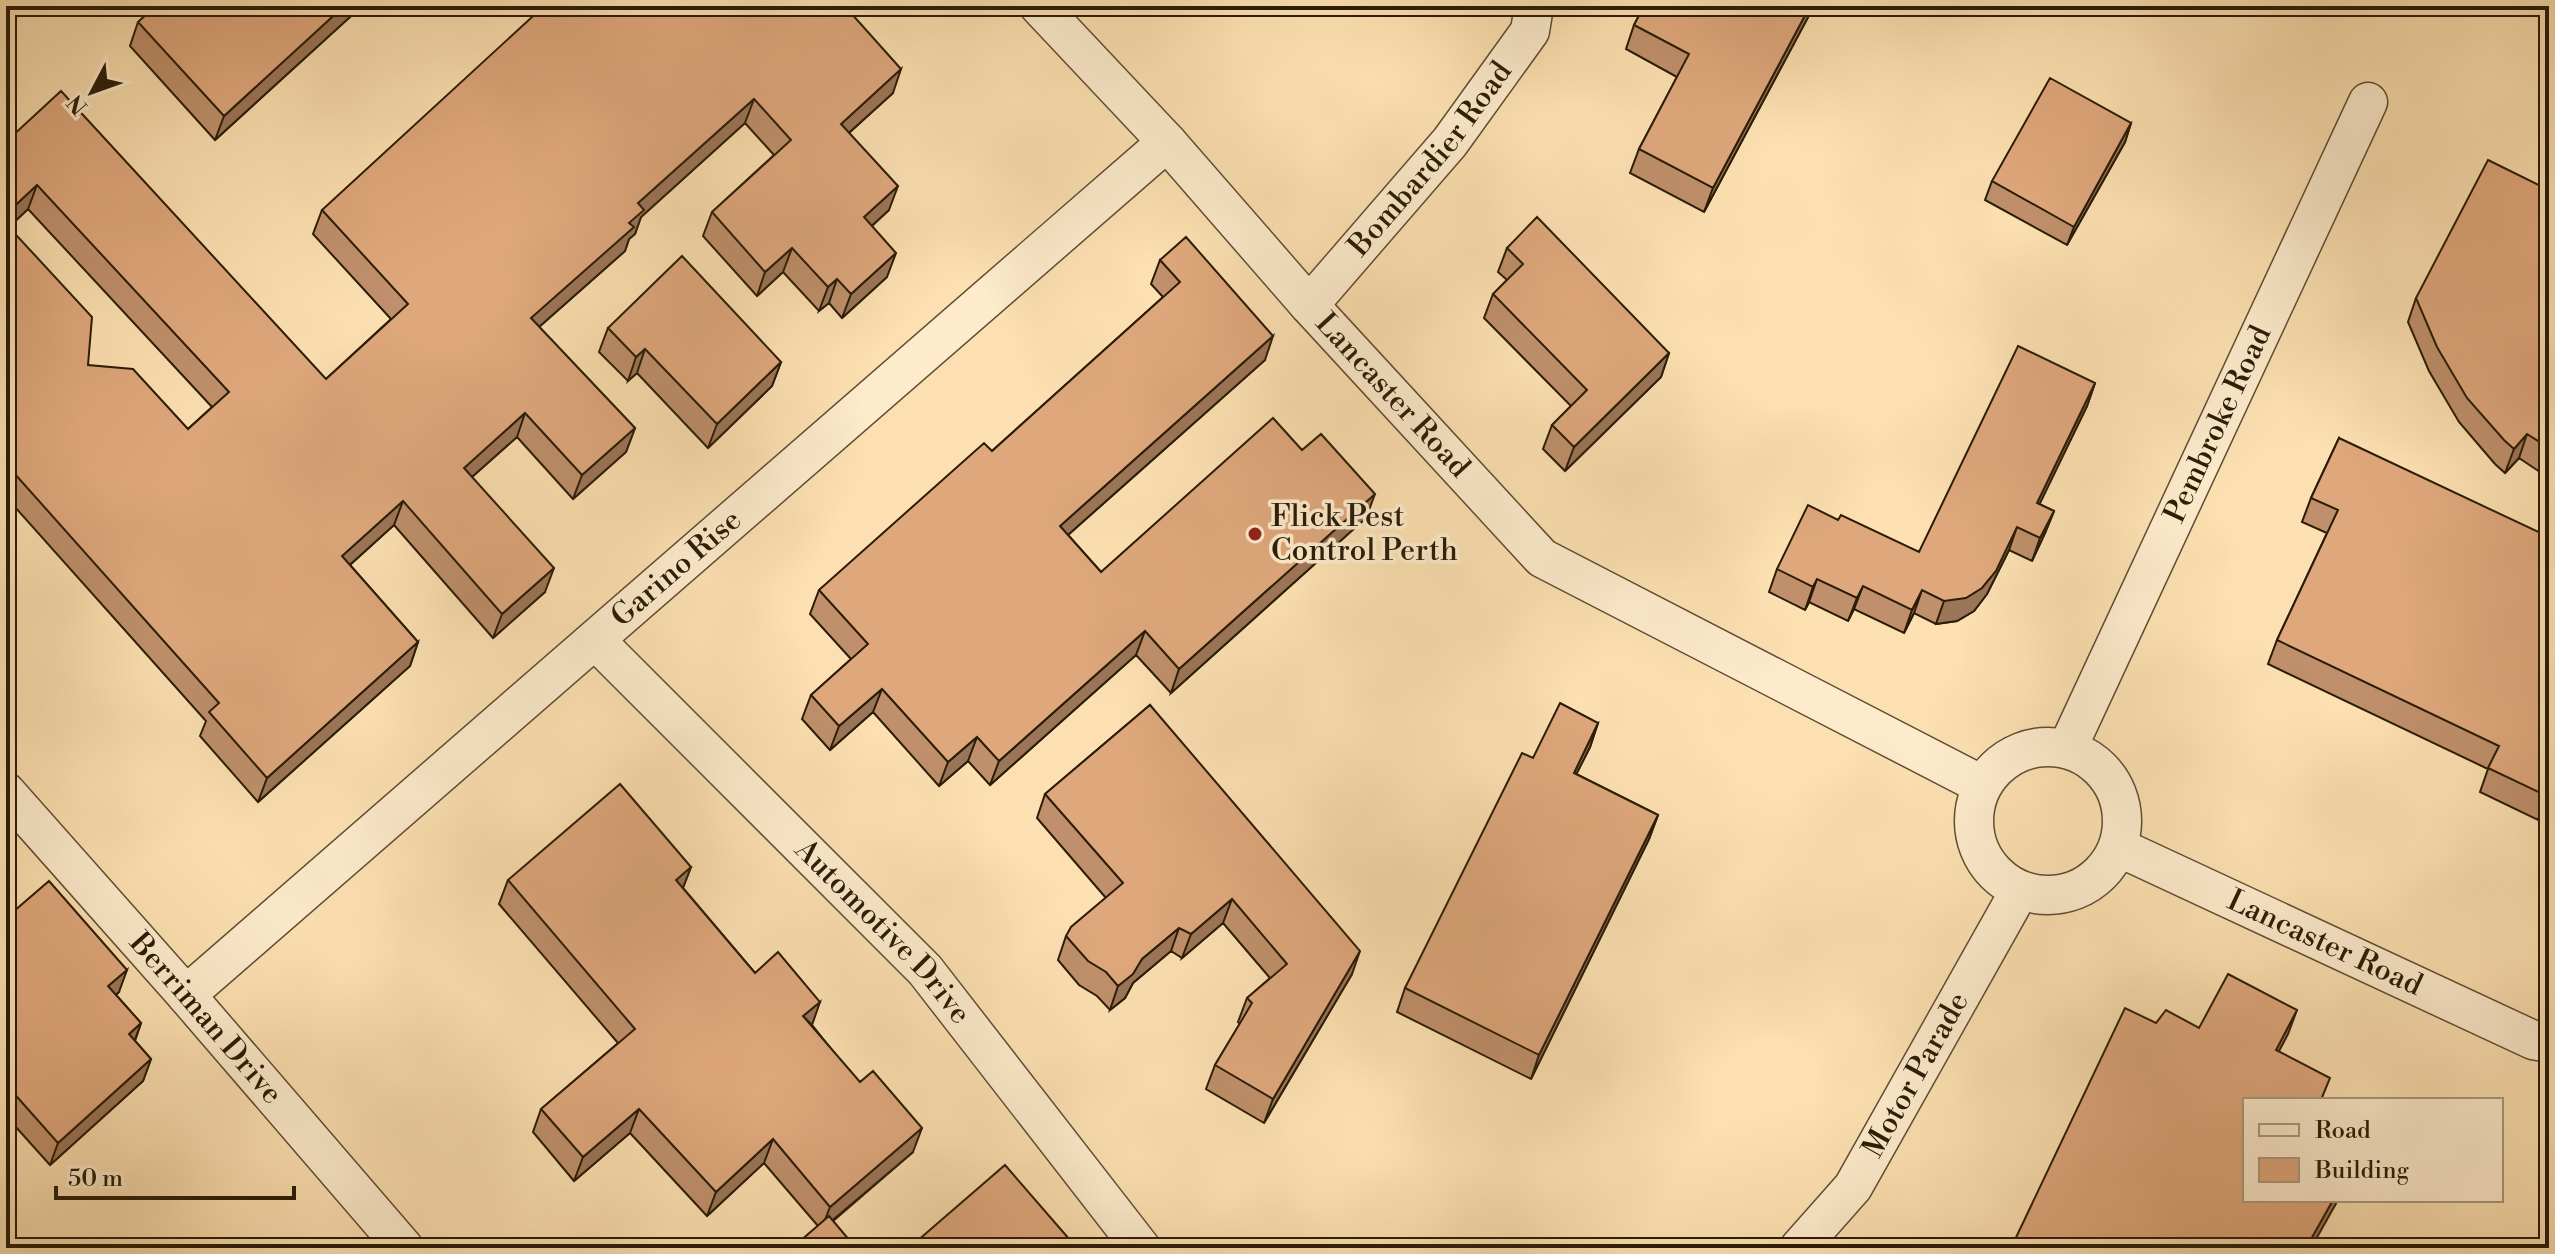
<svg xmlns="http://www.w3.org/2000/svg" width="2555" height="1254" viewBox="0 0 2555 1254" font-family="'Libre Bodoni',serif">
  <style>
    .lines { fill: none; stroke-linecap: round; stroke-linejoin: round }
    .minor-casing { stroke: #5e4d32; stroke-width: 41 }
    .minor { stroke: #fdebcc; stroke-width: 38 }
    .wall { fill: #bf906b; stroke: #2a1c07; stroke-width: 2; fill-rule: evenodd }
    .shaded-wall { fill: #9b7557; stroke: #2a1c07; stroke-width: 2 }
    .building { fill: #dea77c; stroke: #2a1c07; stroke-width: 2 }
    .poi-dot { fill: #8f2418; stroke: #fdebcc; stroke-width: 3 }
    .labels { text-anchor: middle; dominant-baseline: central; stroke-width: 7; stroke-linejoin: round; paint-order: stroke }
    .street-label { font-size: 30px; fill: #2a1c07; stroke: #fdebcc }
    .poi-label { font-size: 30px; fill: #2a1c07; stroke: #fdebcc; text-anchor: start }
  </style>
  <rect width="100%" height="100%" fill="#fce0b1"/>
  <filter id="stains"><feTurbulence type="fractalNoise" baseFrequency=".0025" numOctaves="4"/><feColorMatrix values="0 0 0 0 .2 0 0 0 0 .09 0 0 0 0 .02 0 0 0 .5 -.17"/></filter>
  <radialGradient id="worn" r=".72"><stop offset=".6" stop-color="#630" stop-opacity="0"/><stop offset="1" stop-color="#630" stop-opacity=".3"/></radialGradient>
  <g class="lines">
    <defs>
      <g id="minor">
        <path id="s1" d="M1039,6L1167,142L1309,305L1542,558L1982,785"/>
        <path id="s2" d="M1309,305L1450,142L1530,31L1534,6"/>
        <path id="s3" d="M595,640L925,970L1141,1248"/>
        <circle cx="2048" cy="821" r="74"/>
        <path id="s4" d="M2067,749L2368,102"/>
        <path id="s5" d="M6,792L186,995L404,1248"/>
        <path id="s6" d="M2118,847L2533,1040L2549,1043"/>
        <path id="s7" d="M186,995L1167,142"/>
        <path id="s8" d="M1799,1248L1853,1187L2020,890"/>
      </g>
    </defs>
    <use href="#minor" class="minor-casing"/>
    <use href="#minor" class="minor"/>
  </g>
  <path class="wall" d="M156,6H362L215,140L130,46L138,22Z
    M1644,6H1814L1704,212L1630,173L1639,149L1677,77L1626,49L1634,25Z
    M854,16L893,93L849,133L889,210L872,226L887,277L842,318L829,303L819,311L783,272L757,296L703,236L712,212L774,155L745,123L641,217L635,234L629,239L625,251L539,327L635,428L626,452L573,499L517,437L472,477L545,592L493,638L394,525L350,565L418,642L410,666L258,802L200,736L206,721L6,497V135L326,379L391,319L313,234L322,210ZM28,209L212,407L188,429L88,365L9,227Z
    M2131,123L2125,142L2067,245L1985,200L1992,181Z
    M2549,190V478L2519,458L2505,473L2495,464L2459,422L2429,371L2408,322L2416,298Z
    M1507,248L1669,353L1661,377L1565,471L1543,449L1552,425L1571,406L1484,318L1493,294L1507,280L1498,272Z
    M1160,260L1265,360L1068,535L1101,572L1302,450L1366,518L1171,693L1136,655L990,785L968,761L939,786L873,712L830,750L802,719L811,695L851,659L810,614L819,590L992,451L1163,297L1151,284Z
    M608,328L781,362L772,386L708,448L637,373L628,381L599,352Z
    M2095,383L2087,406L2039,504L2054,511L2045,533L2032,561L2009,550L1987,594L1974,611L1957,621L1936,624L1914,613L1904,633L1854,609L1848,621L1809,602L1805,610L1769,592L1777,569L1838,520L1919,552Z
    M2339,438L2549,796L2538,820L2480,792L2488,769L2268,664L2277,640L2327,533L2302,522L2311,498Z
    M1150,705L1352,974L1264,1123L1206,1089L1215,1065L1240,1024L1238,1022L1247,998L1270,978L1223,923L1182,958L1171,951L1133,983L1125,998L1110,1010L1097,996L1079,985L1058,960L1066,936L1106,898L1037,818L1045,794Z
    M1598,723L1590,747L1576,774L1658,815L1649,839L1531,1079L1397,1012L1405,988L1533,758Z
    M691,867L683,888L755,973L812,1025L913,1152L833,1221L818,1226L764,1163L707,1216L630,1133L574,1181L533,1132L541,1109L618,1043L499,904L508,880Z
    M6,918L119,992L116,995L141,1023L135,1041L151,1059L143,1081L50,1165L6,1116Z"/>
  <path class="shaded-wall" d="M344,6H362L215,140L224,116Z
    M856,6H858L850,27V12Z
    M1810,6H1814L1704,212L1713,188Z
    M901,69L893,93L832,148L841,124Z
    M754,99L745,123L641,217L635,234L629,239L625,251L522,342L531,318L638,203Z
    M2131,123L2125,142L2067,245L2074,227Z
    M37,185L28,209L6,230V214Z
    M898,186L889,210L855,241L864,217Z
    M792,248L783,272L757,296L765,272Z
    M896,253L887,277L842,318L851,294Z
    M837,279L829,303L819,311L828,287Z
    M1273,336L1265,360L1051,550L1060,526Z
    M645,349L637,373L628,381L636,357Z
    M1669,353L1661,377L1565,471L1574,447Z
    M781,362L772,386L708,448L717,424Z
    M2095,383L2087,406L2029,526L2037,503Z
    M525,413L517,437L455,492L464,468Z
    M635,428L626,452L573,499L582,475Z
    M2527,434L2519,458L2505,473L2514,449Z
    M1375,494L1366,518L1171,693L1179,669Z
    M403,501L394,525L333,580L342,556Z
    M2054,511L2045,533L2032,561L2040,538Z
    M2017,527L2009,550L1987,594L1974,611L1957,621L1936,624L1944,601Z
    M554,568L545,592L493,638L502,614Z
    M1817,579L1809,602L1805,610L1813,587Z
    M1863,586L1854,609L1848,621L1857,598Z
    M1922,590L1914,613L1904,633L1912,610Z
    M1145,631L1136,655L990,785L999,761Z
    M418,642L410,666L258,802L267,778Z
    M882,689L873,712L830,750L839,726Z
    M1598,723L1590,747L1565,797L1574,773Z
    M977,737L968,761L939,786L948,762Z
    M2549,791V796L2538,820Z
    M1658,815L1649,839L1531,1079L1539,1055Z
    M691,867L682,890L676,880Z
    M1232,899L1223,923L1182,958L1191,934Z
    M1179,928L1171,951L1133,983L1125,998L1110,1010L1118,986L1142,959Z
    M1360,951L1352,974L1264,1123L1273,1099Z
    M127,970L119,992L100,1008L108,986Z
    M820,1002L812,1025L803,1016Z
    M2297,1010L2288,1034L2267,1074L2276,1050Z
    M141,1023L133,1045L129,1034Z
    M151,1059L143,1081L50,1165L58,1143Z
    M639,1109L630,1133L574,1181L583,1157Z
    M922,1128L913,1152L821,1230L830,1207Z
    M773,1139L764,1163L707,1216L716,1192Z
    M2333,1200H2338L2311,1248H2306Z"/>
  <path class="building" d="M156,6H344L224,116L138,22Z
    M544,6H856L850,12L901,69L841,124L898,186L864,217L896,253L851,294L837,279L828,287L792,248L765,272L712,212L791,140L754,99L638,203L644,210L629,223L634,227L531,318L635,428L582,475L525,413L464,468L554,568L502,614L403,501L342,556L418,642L267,778L209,712L219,703L6,464V224L92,317L88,365L133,369L188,429L229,392L37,185L6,214V135L9,139L61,91L326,379L408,304L322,210Z
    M1644,6H1810L1713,188L1639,149L1689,54L1634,25Z
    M2050,78L2131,123L2074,227L1992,181Z
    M2488,160L2549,190V448L2527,434L2514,449L2504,440L2467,398L2437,347L2416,298Z
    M1537,217L1669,353L1574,447L1552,425L1587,390L1493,294L1523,264L1507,248Z
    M1186,237L1273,336L1060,526L1101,572L1273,418L1302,450L1321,434L1375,494L1179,669L1145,631L999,761L977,737L948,762L882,689L839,726L811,695L868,644L819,590L984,443L992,451L1180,282L1160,260Z
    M682,256L781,362L717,424L645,349L636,357L608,328Z
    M2018,346L2095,383L2037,503L2054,511L2040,538L2017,527L1996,571L1982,588L1966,598L1944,601L1922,590L1912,610L1863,586L1857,598L1817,579L1813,587L1777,569L1808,505L1838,520L1841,515L1919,552Z
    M2339,438L2549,537V791L2547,796L2488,768L2499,746L2277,640L2338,510L2311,498Z
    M1560,703L1598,723L1574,773L1658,815L1539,1055L1405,988L1522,753L1533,758Z
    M1150,705L1360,951L1273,1099L1215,1065L1252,1003L1247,998L1287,964L1232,899L1191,934L1179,928L1142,959L1133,974L1118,986L1106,972L1088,961L1066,936L1071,927L1123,883L1045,794Z
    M620,784L691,867L676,880L755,973L778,952L820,1002L803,1016L860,1082L873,1071L922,1128L830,1207L773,1139L716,1192L639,1109L583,1157L541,1109L635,1029L508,880Z
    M49,881L127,970L108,986L141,1023L129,1034L151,1059L58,1143L10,1089L13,1086L6,1078V918Z
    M2228,974L2297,1010L2276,1050L2330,1078L2321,1100H2245V1200H2333L2306,1248H2011L2125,1008L2156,1023L2166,1010L2199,1028Z
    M1005,1165L1070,1240L1061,1248H909Z
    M829,1216L856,1248H792Z
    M1977,1239L1993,1248H1973Z"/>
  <circle class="poi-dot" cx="1255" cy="534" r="8"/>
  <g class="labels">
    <g class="street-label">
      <text stroke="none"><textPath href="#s2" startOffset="190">Bombardier Road</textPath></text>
      <text stroke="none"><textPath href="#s1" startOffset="526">Lancaster Road</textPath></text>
      <text stroke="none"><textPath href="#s4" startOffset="358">Pembroke Road</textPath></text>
      <text stroke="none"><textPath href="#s7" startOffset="650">Garino Rise</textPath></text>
      <text stroke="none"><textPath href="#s3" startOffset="410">Automotive Drive</textPath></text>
      <text stroke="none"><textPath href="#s6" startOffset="228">Lancaster Road</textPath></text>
      <text stroke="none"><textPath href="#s5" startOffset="302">Berriman Drive</textPath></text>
      <text stroke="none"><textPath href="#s8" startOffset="210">Motor Parade</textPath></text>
    </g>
    <g class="poi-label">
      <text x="1271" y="517">Flick Pest<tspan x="1271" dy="34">Control Perth</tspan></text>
    </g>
  </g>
  <rect width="2555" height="1254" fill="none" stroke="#fce0b1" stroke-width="32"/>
  <rect x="8" y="8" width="2539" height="1238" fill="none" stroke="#2a1c07" stroke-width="4"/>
  <rect x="16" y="16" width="2523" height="1222" fill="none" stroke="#2a1c07" stroke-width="2"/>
  <rect x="2243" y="1098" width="260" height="104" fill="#fdebcc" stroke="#a9987d" stroke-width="2"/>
  <rect x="2259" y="1124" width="40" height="12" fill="#fdebcc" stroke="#a9987d" stroke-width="2"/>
  <text x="2315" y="1138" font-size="24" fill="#2a1c07">Road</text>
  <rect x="2259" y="1158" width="40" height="24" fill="#dea77c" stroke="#a9987d" stroke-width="2"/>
  <text x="2315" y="1178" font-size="24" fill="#2a1c07">Building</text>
  <g transform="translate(92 92) rotate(229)" stroke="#fdebcc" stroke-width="6" paint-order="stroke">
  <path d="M0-6L14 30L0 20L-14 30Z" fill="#2a1c07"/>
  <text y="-12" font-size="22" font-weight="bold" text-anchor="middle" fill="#2a1c07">N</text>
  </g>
  <path d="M56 1186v12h238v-12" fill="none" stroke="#2a1c07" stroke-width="4"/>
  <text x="68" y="1186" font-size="24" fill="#2a1c07" stroke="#fdebcc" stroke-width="6" paint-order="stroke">50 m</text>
  <rect width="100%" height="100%" filter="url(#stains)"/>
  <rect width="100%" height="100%" fill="url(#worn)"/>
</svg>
